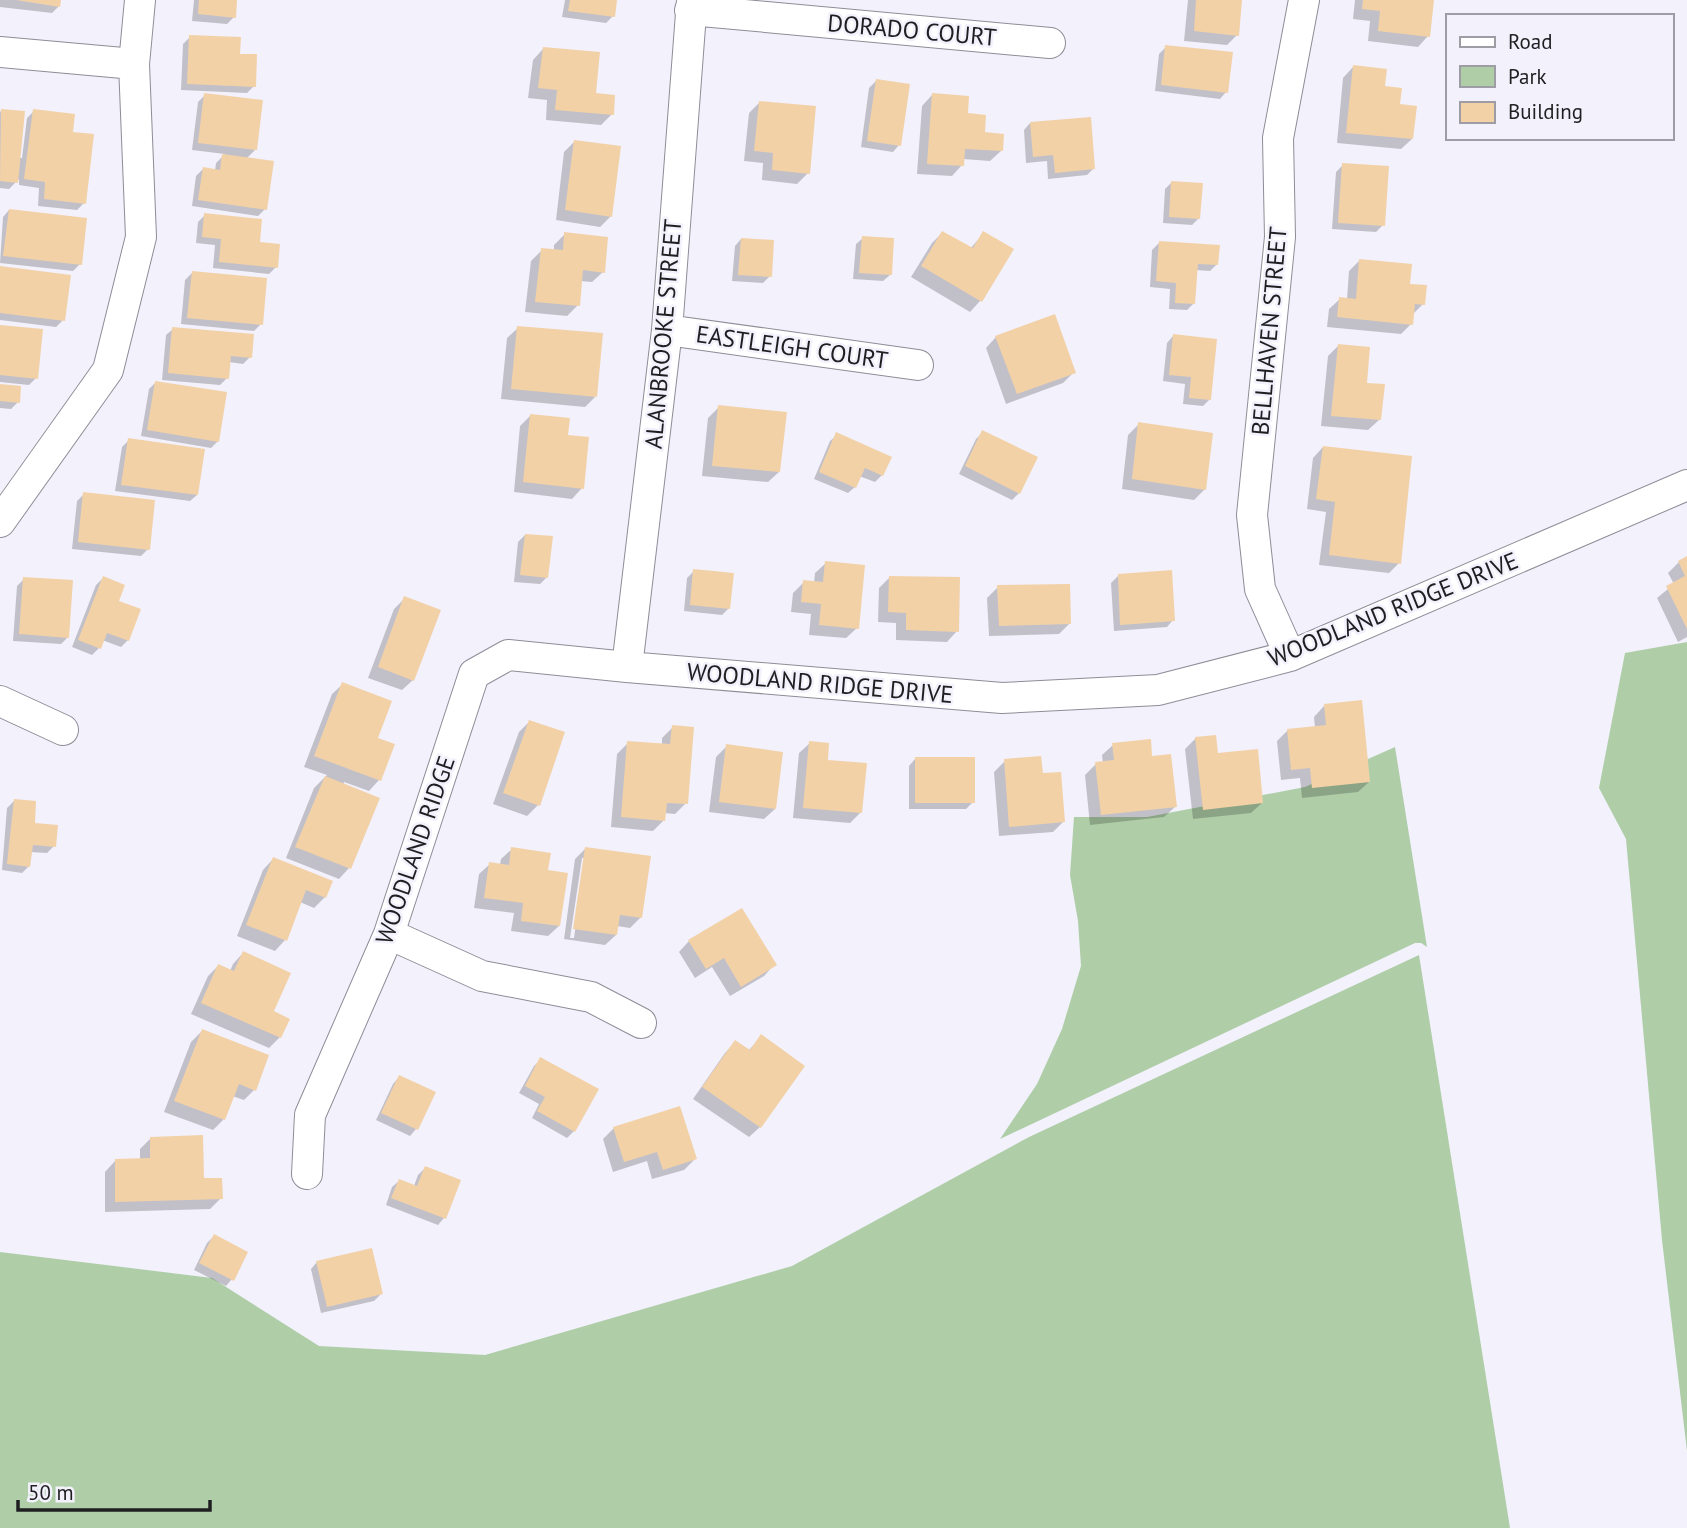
<svg xmlns="http://www.w3.org/2000/svg" width="1687" height="1528" viewBox="0 0 1687 1528" font-family="'PT Sans',sans-serif">
  <style>
    .green { fill: #afcea8 }
    .shadow { fill: #0003; fill-rule: evenodd }
    .building { fill: #f3d1a7 }
    .lines { fill: none; stroke-linecap: round; stroke-linejoin: round }
    .street-casing { stroke: #8e8d97; stroke-width: 32 }
    .street { stroke: #fff; stroke-width: 30 }
    .labels { text-anchor: middle; dominant-baseline: central; stroke-width: 5; stroke-linejoin: round; paint-order: stroke }
    .street-label { font-size: 24px; fill: #1f1f22; stroke: #f2f1fc }
  </style>
  <rect width="100%" height="100%" fill="#f2f1fc"/>
  <path class="green" d="M1687,642V1451L1662,1240L1626,839L1599,788L1625,653Z
    M1395,747L1427,947L1421,943H1415L1000,1139L1037,1084L1062,1029L1081,966L1078,921L1070,875L1074,817H1147L1305,787Z
    M1419,955L1510,1528H0V1252L212,1278L319,1346L485,1355L792,1266L1029,1137Z"/>
  <path class="shadow" d="M0,0H59V6L52,13L0,7Z
    M194,0H236L234,17L227,24L192,21Z
    M565,0H615L613,16L606,23L562,17Z
    M1188,0H1241L1237,35L1227,45L1184,41Z
    M1355,0H1432L1428,36L1418,47L1368,41L1370,21L1353,19Z
    M190,37L238,55L254,86L247,93L181,90L183,44Z
    M1166,47L1226,92L1220,99L1155,91L1159,54Z
    M543,49L612,114L601,125L546,120L547,100L528,98L533,60Z
    M1353,67L1398,106L1412,139L1401,149L1337,143L1343,78Z
    M876,81L899,145L893,152L861,147L869,88Z
    M205,95L255,150L246,159L265,209L258,216L192,206L196,176L203,169L215,171L216,163L225,154L192,150L198,102Z
    M932,95L966,115L1001,151L990,161L963,159L962,165L952,176L917,174L922,106Z
    M760,102L808,173L797,184L762,180L763,163L744,161L749,113Z
    M2,110L19,158H22L27,118L34,111L71,133L84,203L77,210L38,206L39,188L19,185V179L9,189L0,188V112Z
    M1030,123L1093,169L1087,175L1048,179L1047,161L1026,163L1024,130Z
    M574,142L611,216L600,227L556,220L564,152Z
    M1343,165L1383,225L1376,232L1332,229L1336,172Z
    M1172,182L1199,218L1192,225L1163,223L1165,189Z
    M9,210L80,264L73,271L0,263L3,217Z
    M205,215L258,243L276,267L269,274L213,268L215,245L196,243L198,222Z
    M942,233L970,249L984,233L1011,249L980,301L970,312L911,277L932,243Z
    M565,234L603,272L592,282L580,281L578,305L567,316L525,312L531,261L542,250L554,251V245Z
    M863,238L890,275L883,281L853,279L856,244Z
    M741,239L770,276L763,283L732,281L735,246Z
    M1159,243L1217,264L1210,271L1196,270L1194,303L1187,310L1169,309L1170,289L1150,287L1152,250Z
    M1360,260L1408,285L1423,304L1412,315L1411,324L1401,334L1327,327L1329,309L1340,299H1347L1349,271Z
    M0,268L63,320L56,327L0,320Z
    M192,273L261,324L254,331L181,324L185,280Z
    M0,326L36,378L29,385L0,382Z
    M518,328L595,397L585,407L501,399L507,338Z
    M173,329L250,357L243,364L229,362L227,378L220,385L162,380L166,335Z
    M1173,336L1210,399L1203,406L1183,404L1185,384L1163,381L1167,343Z
    M996,337L1074,372L1063,383L1006,404L986,348Z
    M1339,345L1365,384L1379,420L1368,430L1321,426L1328,356Z
    M156,382L218,441L211,448L141,436L149,389Z
    M0,386L18,402L11,409L0,408Z
    M719,407L779,472L768,482L702,476L708,418Z
    M531,415L566,436L582,488L572,499L514,492L520,426Z
    M1139,424L1205,489L1194,500L1122,489L1128,435Z
    M983,432L1019,493L1012,500L959,474L976,439Z
    M837,435L882,475L875,482L859,476L855,487L848,493L814,479L830,441Z
    M129,440L197,495L190,501L115,491L122,447Z
    M1323,447L1399,563L1389,573L1319,565L1326,512L1307,509L1313,458Z
    M84,494L148,549L141,556L72,549L77,501Z
    M525,535L547,577L540,584L514,582L518,542Z
    M1687,558V637L1678,642L1657,598L1674,584L1668,573L1679,562Z
    M826,563L857,628L846,638L809,635L811,614L791,612L793,593L804,582L814,583L815,573Z
    M694,571L729,608L722,615L684,611L687,578Z
    M1118,576L1173,620L1167,627L1114,631L1111,583Z
    M890,577L957,631L947,642L896,640V623L878,622L879,588Z
    M103,578L116,602L128,640L121,647L102,640L99,648L92,655L72,647L96,585Z
    M24,579L68,637L61,644L13,641L17,586Z
    M998,587L1069,624L1059,634L989,636L987,598Z
    M405,598L413,680L402,690L368,678L394,609Z
    M343,684L376,739L393,745L379,780L369,791L344,782L343,785L378,799L349,868L339,879L286,858L314,788L327,775L304,767L332,694Z
    M1324,706L1369,782L1358,792L1302,798L1300,778L1281,780L1277,741L1288,730L1315,728L1314,717Z
    M529,722L563,734L538,805L527,816L493,804L519,732Z
    M673,727L686,803L675,814L664,813V820L653,831L611,827L617,754L628,743L662,745V738Z
    M1196,738L1216,755L1262,803L1251,813L1193,819L1185,749Z
    M810,743L826,761L861,812L850,823L793,818L799,753Z
    M1113,745L1175,807L1164,817L1090,825L1085,775L1096,764L1103,763L1102,755Z
    M727,746L775,809L764,819L709,812L716,757Z
    M915,759L973,802L966,809H909V766Z
    M1005,761L1041,775L1063,822L1053,832L999,836L994,772Z
    M14,801L54,846L47,853L30,852L29,866L22,873L2,870L7,808Z
    M586,848L641,917L630,928L617,926L616,935L605,945L564,939L575,859ZM582,858H585L574,938H570Z
    M512,849L546,872L559,926L548,936L511,931L514,913L474,908L479,874L490,864L500,865L501,859Z
    M273,859L325,897L314,908L300,902L285,940L275,951L237,936L263,870Z
    M689,941L774,965L764,976L730,996L712,967L695,978L679,952Z
    M243,953L272,1012L280,1037L269,1048L191,1014L208,976L218,966L230,971L233,964Z
    M202,1031L254,1090L244,1100L232,1096L223,1120L213,1130L164,1112L191,1042Z
    M761,1037L760,1127L749,1137L693,1099L725,1053L735,1042L748,1051Z
    M540,1060L574,1131L567,1138L532,1118L539,1104L519,1093L534,1066Z
    M399,1077L416,1129L410,1136L376,1120L393,1084Z
    M614,1128L695,1159L684,1170L652,1179L647,1161L613,1172L603,1139Z
    M150,1139L202,1180L221,1198L210,1209L105,1212V1172L115,1161L140,1160V1149Z
    M425,1168L459,1181L444,1218L438,1225L386,1205L392,1187L399,1181L414,1186L418,1175Z
    M214,1236L232,1279L226,1286L194,1270L207,1243Z
    M317,1262L381,1294L374,1301L321,1313L311,1269Z"/>
  <path class="building" d="M16,0H61L60,7Z
    M199,0H237L236,18L198,14Z
    M570,0H617L615,17L568,11Z
    M1196,0H1242L1239,36L1194,31Z
    M1363,0H1434L1430,37L1378,31L1380,11L1362,9Z
    M189,35L241,37L240,54H257L256,87L187,84Z
    M1165,45L1233,52L1228,93L1161,85Z
    M543,47L600,52L596,93L615,95L614,115L555,110L557,90L538,88Z
    M1353,65L1387,69L1385,86L1402,88L1400,104L1417,106L1413,139L1346,133Z
    M876,79L910,84L901,146L867,141Z
    M204,93L263,100L257,150L198,143Z
    M932,93L969,96L968,113L986,115L985,132L1004,134L1003,151L965,149L964,166L927,164Z
    M759,101L816,106L810,174L772,170L773,153L754,151Z
    M1,109L25,111L18,183L0,181Z
    M33,109L75,114L73,132L94,134L86,204L44,199L45,182L24,179Z
    M1091,117L1095,169L1055,173L1053,155L1033,157L1030,122Z
    M574,140L621,146L612,217L565,210Z
    M222,154L274,161L267,210L198,200L203,167L220,170Z
    M1342,163L1389,166L1385,226L1338,223Z
    M1171,181L1203,183L1200,219L1169,217Z
    M9,209L87,218L82,265L3,256Z
    M204,213L262,219L260,242L280,244L278,268L219,262L221,239L202,237Z
    M942,231L973,248L983,231L1014,249L982,302L921,266Z
    M564,232L608,237L605,273L583,270L580,306L535,302L541,248L563,250Z
    M862,236L894,238L892,275L859,273Z
    M741,238L774,240L772,277L738,275Z
    M1159,241L1220,245L1218,265L1198,264L1195,304L1175,303L1176,283L1156,281Z
    M1359,259L1412,264L1410,284L1427,285L1425,305L1415,304L1413,325L1337,317L1339,297L1356,299Z
    M0,266L71,275L65,321L0,313Z
    M192,271L267,278L263,325L187,318Z
    M1055,314L1076,373L1017,394L995,336Z
    M0,325L43,329L38,379L0,375Z
    M517,326L603,333L597,397L511,389Z
    M172,327L254,334L252,358L231,356L229,379L168,373Z
    M1173,334L1217,339L1211,400L1189,398L1191,377L1169,375Z
    M1338,344L1370,347L1367,383L1385,384L1381,420L1331,416Z
    M155,381L227,392L219,442L147,430Z
    M0,384L21,386L20,403L0,401Z
    M718,405L787,412L780,472L712,466Z
    M530,414L570,418L568,435L589,437L584,489L523,482Z
    M1138,422L1213,433L1206,490L1132,479Z
    M982,430L1038,457L1020,494L965,466Z
    M836,432L892,457L883,476L865,468L856,488L819,472Z
    M128,438L205,449L198,495L121,485Z
    M1323,446L1412,456L1401,564L1329,555L1335,502L1316,499Z
    M83,492L155,500L150,550L78,542Z
    M525,534L553,536L548,578L520,575Z
    M1687,556V629L1666,586L1685,576L1678,561Z
    M825,561L865,565L859,629L819,625L821,604L801,602L803,580L823,582Z
    M693,569L734,573L730,609L690,605Z
    M1172,570L1175,621L1120,625L1118,574Z
    M103,576L125,585L119,601L141,609L129,641L107,633L101,649L78,640Z
    M889,576L960,577L959,632L906,630V613L888,612Z
    M23,577L73,580L69,638L19,634Z
    M1070,584L1071,624L999,626L997,585Z
    M404,596L441,610L414,681L378,667Z
    M342,682L392,701L378,738L395,744L381,781L314,756Z
    M1362,700L1370,782L1312,788L1310,768L1291,770L1287,729L1326,725L1324,704Z
    M529,720L565,732L540,806L503,793Z
    M672,725L694,727L688,804L667,803L665,821L621,817L627,741L670,744Z
    M1216,735L1218,753L1258,749L1263,803L1203,810L1195,737Z
    M1151,739L1152,756L1171,754L1177,807L1101,815L1095,762L1114,760L1112,743Z
    M809,741L829,743L828,760L867,763L862,813L803,808Z
    M726,744L783,752L776,809L719,802Z
    M1041,756L1043,773L1061,772L1065,822L1009,827L1004,759Z
    M915,757H975V803H915Z
    M325,776L380,798L351,869L295,847Z
    M14,799L36,801L35,823L58,825L56,847L33,845L30,867L7,864Z
    M511,847L551,853L548,870L568,873L560,926L521,921L523,903L484,898L489,862L509,865Z
    M585,847L651,856L642,918L620,915L617,935L573,929Z
    M273,857L333,881L326,898L306,890L287,941L246,925Z
    M742,908L777,965L741,987L724,958L706,969L688,940Z
    M243,951L291,973L274,1011L290,1019L281,1038L201,1003L218,964L234,971Z
    M202,1029L269,1055L256,1091L239,1084L225,1120L174,1101Z
    M761,1034L805,1066L761,1128L702,1087L735,1040L750,1050Z
    M540,1057L599,1089L575,1132L537,1111L545,1097L525,1086Z
    M399,1075L436,1092L418,1130L381,1113Z
    M680,1106L697,1159L663,1170L657,1152L624,1162L613,1127Z
    M203,1135L204,1178H222L223,1199L115,1202V1159L150,1158V1137Z
    M425,1166L461,1180L446,1219L391,1198L399,1179L417,1186Z
    M214,1234L248,1252L234,1281L199,1263Z
    M372,1248L383,1294L327,1307L316,1261Z"/>
  <g class="lines">
    <defs>
      <path id="street" d="M690,10L1050,43
        M0,52L134,64
        M667,330L918,365
        M0,522L108,370L141,237L134,64L140,0
        M1290,656L1260,589L1252,515L1280,237L1278,138L1304,0
        M627,667L667,330L692,0
        M0,701L63,730
        M389,934L482,976L591,997L641,1023
        M307,1174L310,1115L389,934L474,674L508,655L627,667L1002,698L1158,690L1290,656L1687,485"/>
    </defs>
    <use href="#street" class="street-casing"/>
    <use href="#street" class="street"/>
  </g>
  <g class="labels">
    <g class="street-label">
      <text transform="translate(912 30) rotate(5)">DORADO COURT</text>
      <text transform="translate(1269 331) rotate(-85)">BELLHAVEN STREET</text>
      <text transform="translate(663 334) rotate(-85)">ALANBROOKE STREET</text>
      <text transform="translate(792 347) rotate(8)">EASTLEIGH COURT</text>
      <text transform="translate(1393 609) rotate(-22)">WOODLAND RIDGE DRIVE</text>
      <text transform="translate(820 683) rotate(5)">WOODLAND RIDGE DRIVE</text>
      <text transform="translate(415 850) rotate(-71)">WOODLAND RIDGE</text>
    </g>
  </g>
  <rect x="1446" y="14" width="228" height="126" fill="#f2f1fc" stroke="#9e9da5" stroke-width="2"/>
  <rect x="1460" y="37" width="35" height="10" fill="#ffffff" stroke="#9e9da5" stroke-width="2"/>
  <text x="1508" y="49" font-size="21" fill="#1f1f22">Road</text>
  <rect x="1460" y="66" width="35" height="21" fill="#afcea8" stroke="#9e9da5" stroke-width="2"/>
  <text x="1508" y="84" font-size="21" fill="#1f1f22">Park</text>
  <rect x="1460" y="102" width="35" height="21" fill="#f3d1a7" stroke="#9e9da5" stroke-width="2"/>
  <text x="1508" y="119" font-size="21" fill="#1f1f22">Building</text>
  <path d="M18 1500v10h192v-10" fill="none" stroke="#1f1f22" stroke-width="3.5"/>
  <text x="28" y="1500" font-size="21" fill="#1f1f22" stroke="#f2f1fc" stroke-width="5" paint-order="stroke">50 m</text>
</svg>
